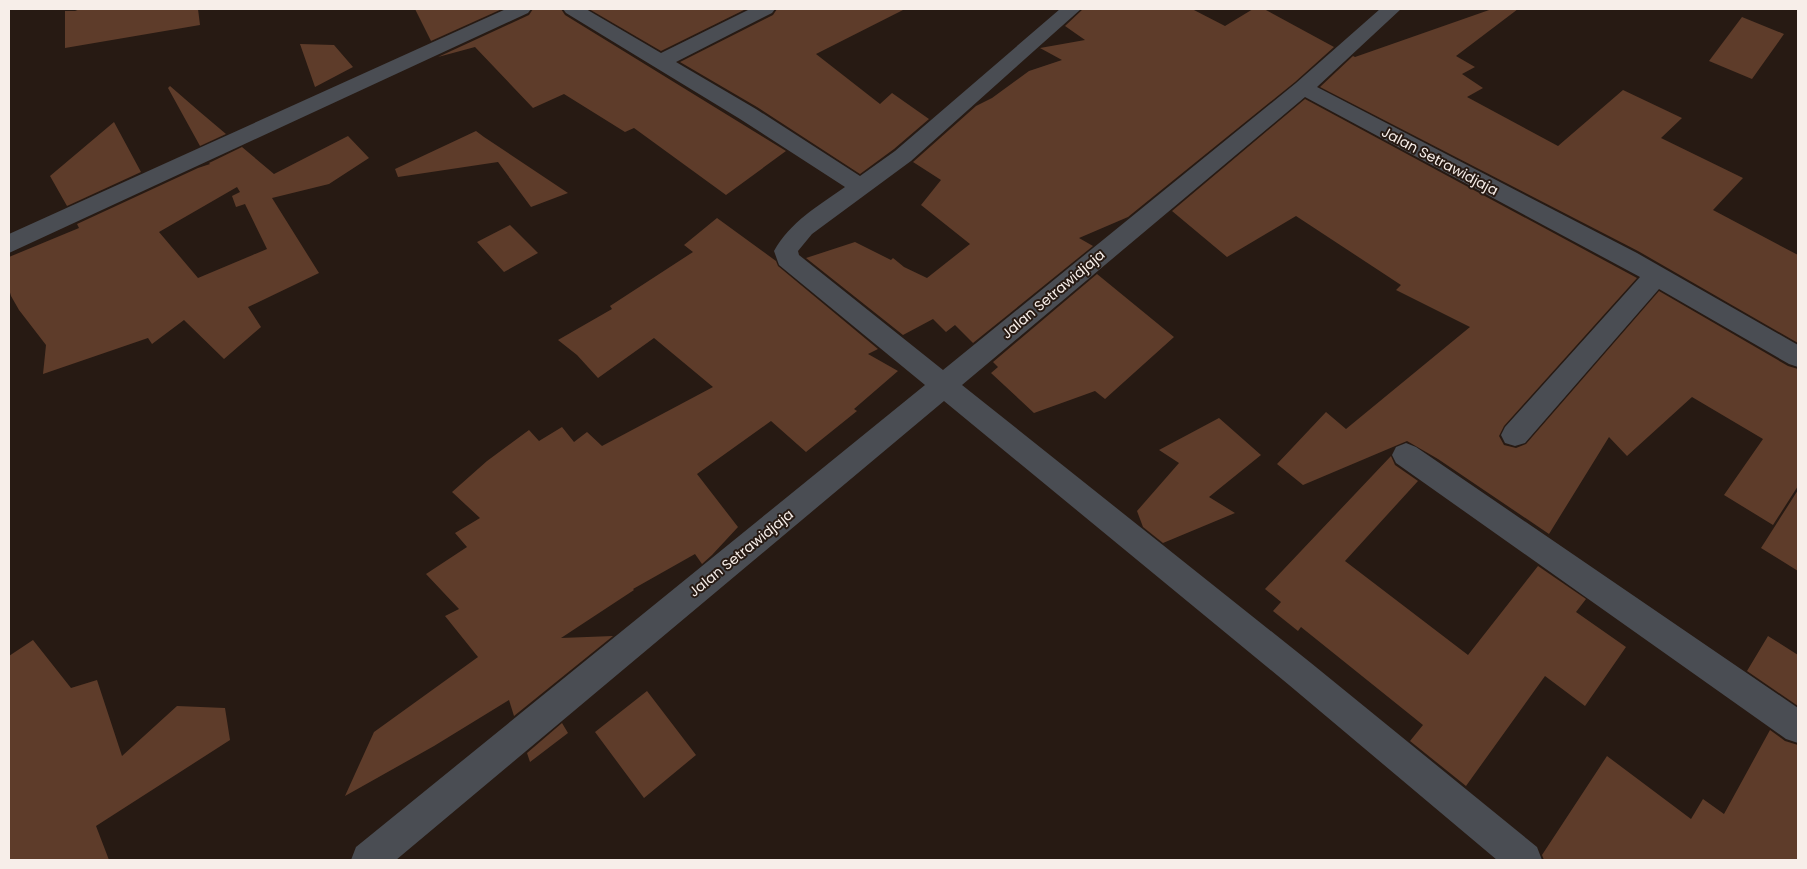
<svg xmlns="http://www.w3.org/2000/svg" width="1807" height="869" viewBox="0 0 1807 869" font-family="Poppins,sans-serif">
  <style>
    .building { fill: #5e3c2a; fill-rule: evenodd }
    .lines { fill: none; stroke-linecap: round; stroke-linejoin: round }
    .street { fill: #4a4d53; fill-rule: evenodd }
    .labels { text-anchor: middle; dominant-baseline: central; stroke-width: 4; stroke-linejoin: round; paint-order: stroke }
    .street-label { font-size: 14px; fill: #f7eee9; stroke: #271a13 }
  </style>
  <rect width="100%" height="100%" fill="#271a13"/>
  <path class="building" d="M80,9H198L200,25L65,48V11H75Z
    M415,9H502L431,41Z
    M533,9H561L565,15L786,151L726,195L634,128L625,132L564,94L533,108L475,47L438,57L529,15Z
    M589,9H746L661,51Z
    M777,9H905L816,54L880,104L892,93L929,119L894,149L860,174L757,107L680,62L773,15Z
    M1083,9H1192L1225,26L1253,9H1264L1334,47L1295,82L1128,217L1079,238L1093,246L973,343L955,325L946,332L933,319L903,335L806,258L855,242L891,260L893,258L904,267L927,278L970,244L921,205L941,180L913,162L976,106L992,98L1029,71L1062,60L1040,48L1085,40L1065,26Z
    M1492,9H1518L1456,56L1475,67L1462,74L1483,88L1467,97L1558,146L1623,90L1682,118L1661,138L1743,178L1713,210L1798,255V343L1638,251L1320,87L1353,56L1355,57Z
    M1742,17L1784,34L1752,79L1709,61Z
    M300,44L334,45L353,67L315,87Z
    M170,86L200,112L226,134L200,146L168,88Z
    M1305,99L1637,278L1504,426L1499,436L1504,445L1516,448L1526,444L1659,291L1788,366L1798,369V486L1773,525L1724,495L1763,439L1692,397L1627,456L1609,437L1549,534L1438,459L1407,441L1303,485L1277,464L1326,412L1346,429L1470,327L1396,290L1401,285L1296,216L1227,257L1172,211Z
    M114,122L141,172L67,206L50,176Z
    M476,131L484,137L568,193L531,207L498,162L398,177L395,169Z
    M348,136L369,158L329,184L272,198L319,273L248,307L261,327L224,359L184,320L152,344L148,338L43,374L46,345L19,310L11,296L9,289V257L79,228L77,224L198,168L210,164L209,163L242,147L274,174ZM237,187L240,192L232,196L236,207L245,204L267,249L198,278L159,232Z
    M717,218L776,261L778,266L878,349L868,354L898,371L854,409L857,411L806,452L771,421L697,474L738,527L712,555L702,564L695,554L633,589L634,590L561,638L613,636L514,716L509,700L434,746L345,796L374,732L478,657L445,616L459,609L426,574L467,547L455,533L480,518L452,492L487,461L529,430L539,441L562,427L574,442L587,432L602,446L713,387L654,338L598,378L577,355L558,340L612,309L610,306L693,252L684,245Z
    M510,225L538,253L504,272L477,242Z
    M1097,274L1174,337L1105,399L1095,391L1034,413L991,373L998,367L993,362Z
    M1219,418L1261,455L1209,497L1235,513L1163,543L1143,527L1137,511L1179,463L1159,450Z
    M1391,456L1395,465L1418,481L1345,561L1468,655L1538,566L1586,599L1576,612L1626,647L1585,706L1545,676L1466,786L1410,741L1423,725L1301,627L1298,631L1273,611L1281,602L1265,589Z
    M1798,490V571L1761,548Z
    M1768,636L1798,655V706L1747,671Z
    M33,640L71,688L97,680L122,756L177,706L225,708L230,740L96,826L109,860H9V656Z
    M647,691L696,755L644,798L595,732Z
    M562,723L568,733L530,762L527,753Z
    M1770,730L1785,741L1798,745V860H1544L1542,855L1607,756L1691,819L1703,799L1724,814Z"/>
  <g class="lines">
    <path class="street" d="M506,9H531L528,13L9,253V234Z
      M563,9H586L661,53L750,9H775L772,13L676,62L756,109L860,176L895,151L1060,9H1081L911,161L812,234L798,251L799,255L943,370L1296,83L1380,9H1401L1317,87L1637,253L1798,345V367L1789,364L1659,289L1525,443L1515,446L1505,443L1501,435L1505,427L1640,277L1305,97L962,385L1311,663L1537,847L1542,860H1497L1289,685L944,401L396,860H351L356,847L925,385L779,265L774,251C790,222 818,206 845,187L740,119L566,13Z
      M1406,443L1416,447L1798,708V743L1786,739L1396,463L1392,455L1396,447Z"/>
  </g>
  <g class="labels">
    <g class="street-label">
      <text transform="translate(1440 161) rotate(28)">Jalan Setrawidjaja</text>
      <text transform="translate(1053 294) rotate(-40)">Jalan Setrawidjaja</text>
      <text transform="translate(741 553) rotate(-39)">Jalan Setrawidjaja</text>
    </g>
  </g>
  <rect width="1807" height="869" fill="none" stroke="#f7eee9" stroke-width="20"/>
</svg>
